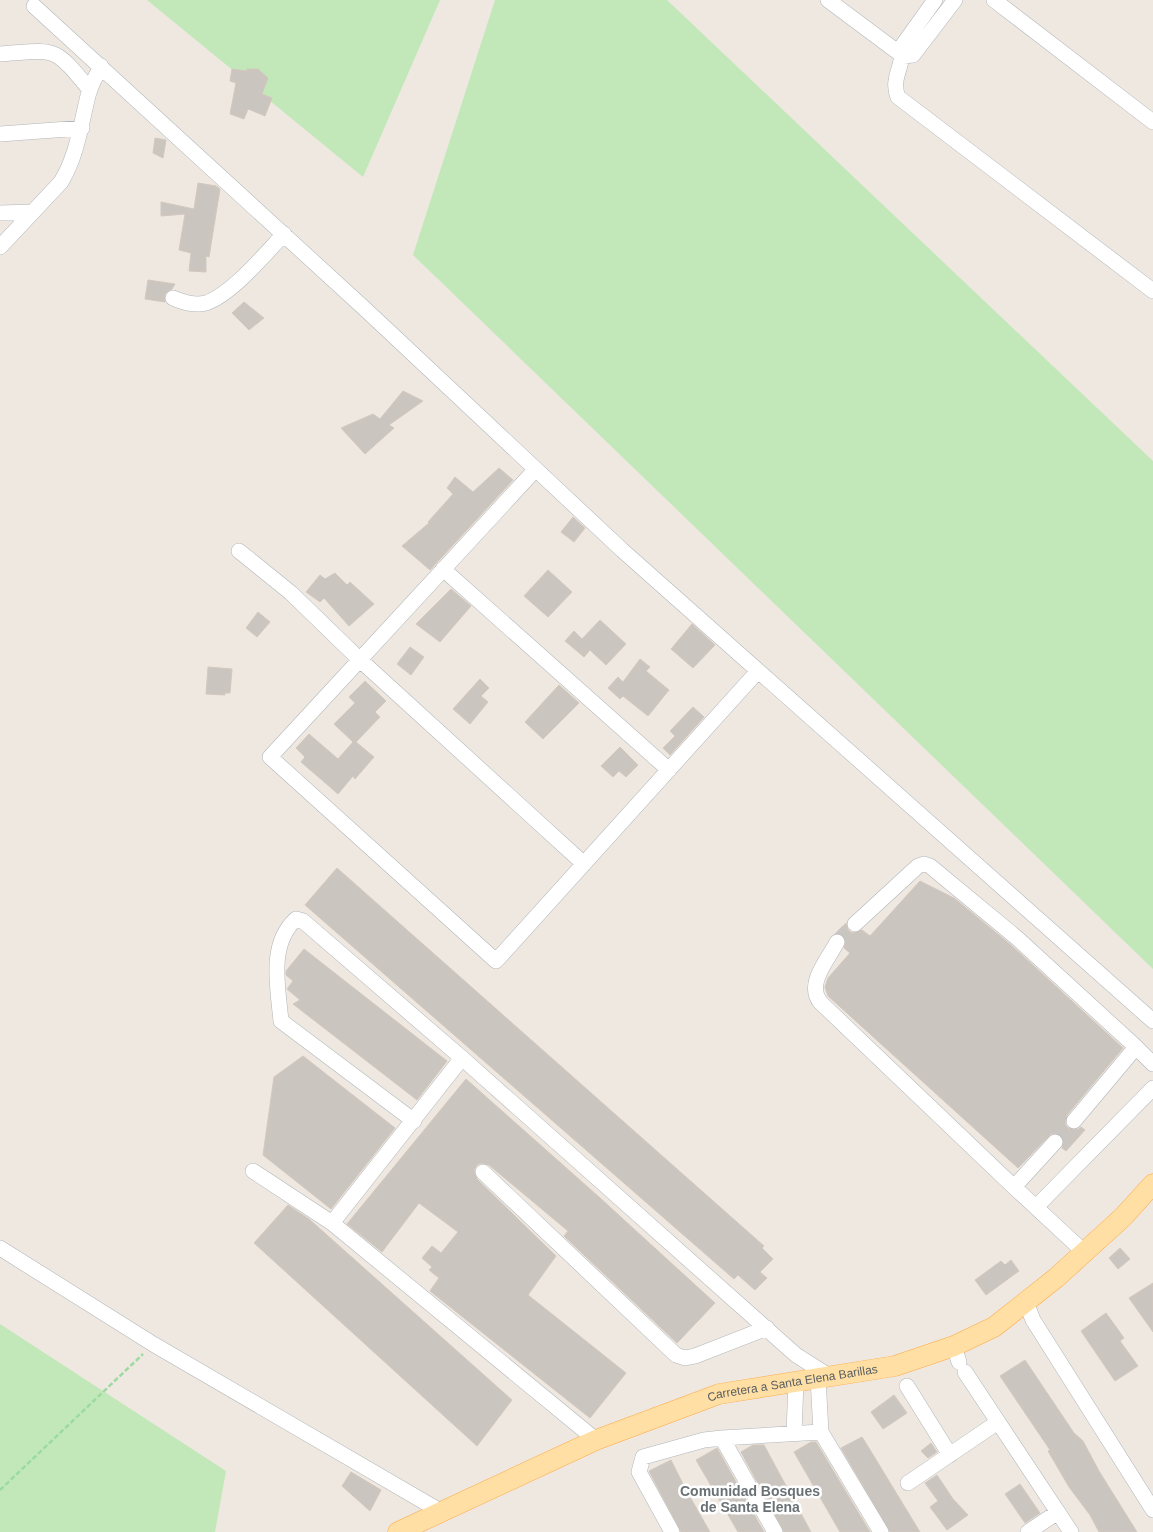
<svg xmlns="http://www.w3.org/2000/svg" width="1153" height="1532" viewBox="0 0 1153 1532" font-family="Helvetica,sans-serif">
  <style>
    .green { fill: #c2e8b9 }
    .building { fill: #cbc5bf; stroke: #d3c8be }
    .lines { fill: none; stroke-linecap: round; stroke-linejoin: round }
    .minor-tunnel { stroke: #c9c6c1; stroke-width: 15; stroke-dasharray: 15 8; stroke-linecap: butt }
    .minor-casing { stroke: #b1b5b9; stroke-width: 16 }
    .major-casing { stroke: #ffa947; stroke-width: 21 }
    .path { stroke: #9bdba0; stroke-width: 2.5; stroke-dasharray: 5 2.5; stroke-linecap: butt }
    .minor { stroke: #fff; stroke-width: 15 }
    .major { stroke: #ffdfa3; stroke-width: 20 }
    .labels { text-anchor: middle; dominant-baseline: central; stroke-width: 5; stroke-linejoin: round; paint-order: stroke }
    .street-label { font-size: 12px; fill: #595f63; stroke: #fff }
    .neighbourhood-label { font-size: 14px; font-weight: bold; fill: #6a7175; stroke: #fff }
  </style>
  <rect width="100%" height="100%" fill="#eee8e0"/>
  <path class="green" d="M147,0H440L363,177Z
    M495,0H667L1153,461V969L413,255Z
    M0,1324L226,1471L215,1532H0Z"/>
  <path class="building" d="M232,69L247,71V69H258L268,78L262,94L272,98L265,116L248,109L244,119L230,114L236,83L230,81Z
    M155,138L166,140L163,158L153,153Z
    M198,183L216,186L220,189L209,257L206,256V272L189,271L191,253L179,250L185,214L161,216V202L194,209Z
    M148,280L175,284L172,289L165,294V302L145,299Z
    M244,302L264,318L249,330L232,313Z
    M403,391L423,401L389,425L394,428L365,454L341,428L373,414L380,419Z
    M499,468L513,480L430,570L402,546L429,523L428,522L453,494L447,488L455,477L473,492Z
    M573,517L585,528L574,542L561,532Z
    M548,570L572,592L548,617L524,596Z
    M335,573L347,585L350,582L374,604L349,626L324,598L320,602L306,592L320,575L325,579Z
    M451,589L471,606L440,642L416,624Z
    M258,612L270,622L257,637L246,628Z
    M600,620L626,644L606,665L590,650L584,657L565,641L574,631L582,639Z
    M692,624L715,645L693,668L671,649Z
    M410,647L424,657L411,675L397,664Z
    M640,659L650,667L646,671L669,690L648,716L623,696L620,699L608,688L618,677L623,682Z
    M208,667L232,669L230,693H225V695L206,694Z
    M480,679L489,688L481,696L488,702L470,724L453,709Z
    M365,681L386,701L375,712L380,717L356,742L374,757L355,779L353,776L338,794L301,762L305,757L296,748L309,734L338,759L353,742L334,724L355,703L349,697Z
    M559,685L579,703L543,739L525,722Z
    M693,707L704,717L670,755L663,748L675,736L670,731Z
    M620,747L638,765L626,777L619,771L613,777L601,766Z
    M337,868L764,1246L762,1248L773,1259L760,1272L767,1278L755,1290L738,1275L734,1279L305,905Z
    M920,881L954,898L1011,945L1123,1048L1067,1115L1065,1124L1068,1128L1077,1130L1081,1127L1085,1130L1066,1151L1062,1148L1064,1140L1062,1135L1052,1133L1018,1168L828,996L825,987L828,978L850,953L844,948L846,942L845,937L837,933L846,923L848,930L852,933L862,930L870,936Z
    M304,949L447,1061L417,1100L293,1004L300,1000L287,989L293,981L286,975V971Z
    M303,1056L395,1128L331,1209L263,1155L274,1077Z
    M466,1079L599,1197L715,1303L677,1343L564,1236L568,1231L489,1165L481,1163L477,1165L474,1170L477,1179L556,1256L528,1295L626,1373L590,1418L430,1291L439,1278L429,1270L432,1267L422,1258L432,1246L441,1253L458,1232L419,1203L382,1252L347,1224Z
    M288,1205L309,1219L512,1400L477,1446L254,1243Z
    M1120,1248L1130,1259L1118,1269L1109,1258Z
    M1011,1260L1019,1271L986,1295L975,1280L1001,1261L1005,1265Z
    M1153,1283V1332L1129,1298Z
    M1106,1313L1124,1338L1120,1341L1138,1366L1115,1381L1081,1331Z
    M1025,1360L1074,1433L1083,1441L1099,1471L1137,1532H1099L1090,1515L1069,1487L1048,1451L1050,1450L1000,1376Z
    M894,1395L907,1413L883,1429L871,1412Z
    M862,1437L872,1453L920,1532H890L841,1448Z
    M811,1442H816L870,1532H840L794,1452Z
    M931,1443L937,1452L928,1458L921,1451Z
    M753,1445H764L811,1532H784L741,1452Z
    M717,1448L764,1532H738L696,1460Z
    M671,1460L685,1488L710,1532H681L649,1471Z
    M351,1472L381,1490L370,1511L342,1486Z
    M937,1475L953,1499L968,1515L947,1530L930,1507L938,1501L925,1483Z
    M1020,1484L1040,1513L1025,1523L1005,1494Z"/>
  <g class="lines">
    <path class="minor-tunnel" d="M837,942L855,924
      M1055,1142L1074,1121"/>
    <defs>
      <path id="minor" d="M828,0L903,56L913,55L955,0
        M935,0L902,46C905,65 890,78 898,97L1153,291
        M994,0L1153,122
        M34,6L365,309L622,550L1153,1021
        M0,54C57,50 53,45 90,90
        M0,134L82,128
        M0,213L32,212
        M0,247L61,182C78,154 81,122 89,92C92,83 97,74 101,66
        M173,298C183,302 194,306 206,303C232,294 265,254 284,234
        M535,470L270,757L496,961L758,671
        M239,551L291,593L359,659L584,864
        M443,569L669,770
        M855,924L918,866L924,864L930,866L1017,938L1136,1047L1074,1121
        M837,942C828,960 806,983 820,1002L1014,1187L1055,1142
        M1136,1047L1153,1064
        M414,1121L281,1021C278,988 268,944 296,919L303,921L462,1058L796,1355L829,1376
        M253,1171L332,1223L596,1440
        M483,1172L676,1355L685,1358L695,1356L767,1328
        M1014,1187L1084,1252
        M1036,1207L1153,1088
        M332,1223L462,1058
        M0,1248L153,1344L440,1511
        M1026,1302L1033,1320L1153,1510
        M954,1346L959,1362
        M965,1372L1071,1532
        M818,1378L821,1432
        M907,1386L950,1455
        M794,1433L796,1382
        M908,1483L998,1422
        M672,1532L639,1472L643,1457L704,1440L722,1438
        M775,1532L722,1438L821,1432L881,1532
        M1028,1532L1058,1512"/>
      <g id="major">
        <path id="s1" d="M398,1532L596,1440L719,1394L895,1366L954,1346L994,1327L1056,1278L1123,1217L1153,1184"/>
      </g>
    </defs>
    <use href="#minor" class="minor-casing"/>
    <use href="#major" class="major-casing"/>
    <path class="path" d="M0,1490L143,1354"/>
    <use href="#minor" class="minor"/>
    <use href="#major" class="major"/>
  </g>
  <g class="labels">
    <g class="street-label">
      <text stroke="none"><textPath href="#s1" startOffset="424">Carretera a Santa Elena Barillas</textPath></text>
    </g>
    <g class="neighbourhood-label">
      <text x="750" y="1491">Comunidad Bosques<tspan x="750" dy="16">de Santa Elena</tspan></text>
    </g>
  </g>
</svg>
